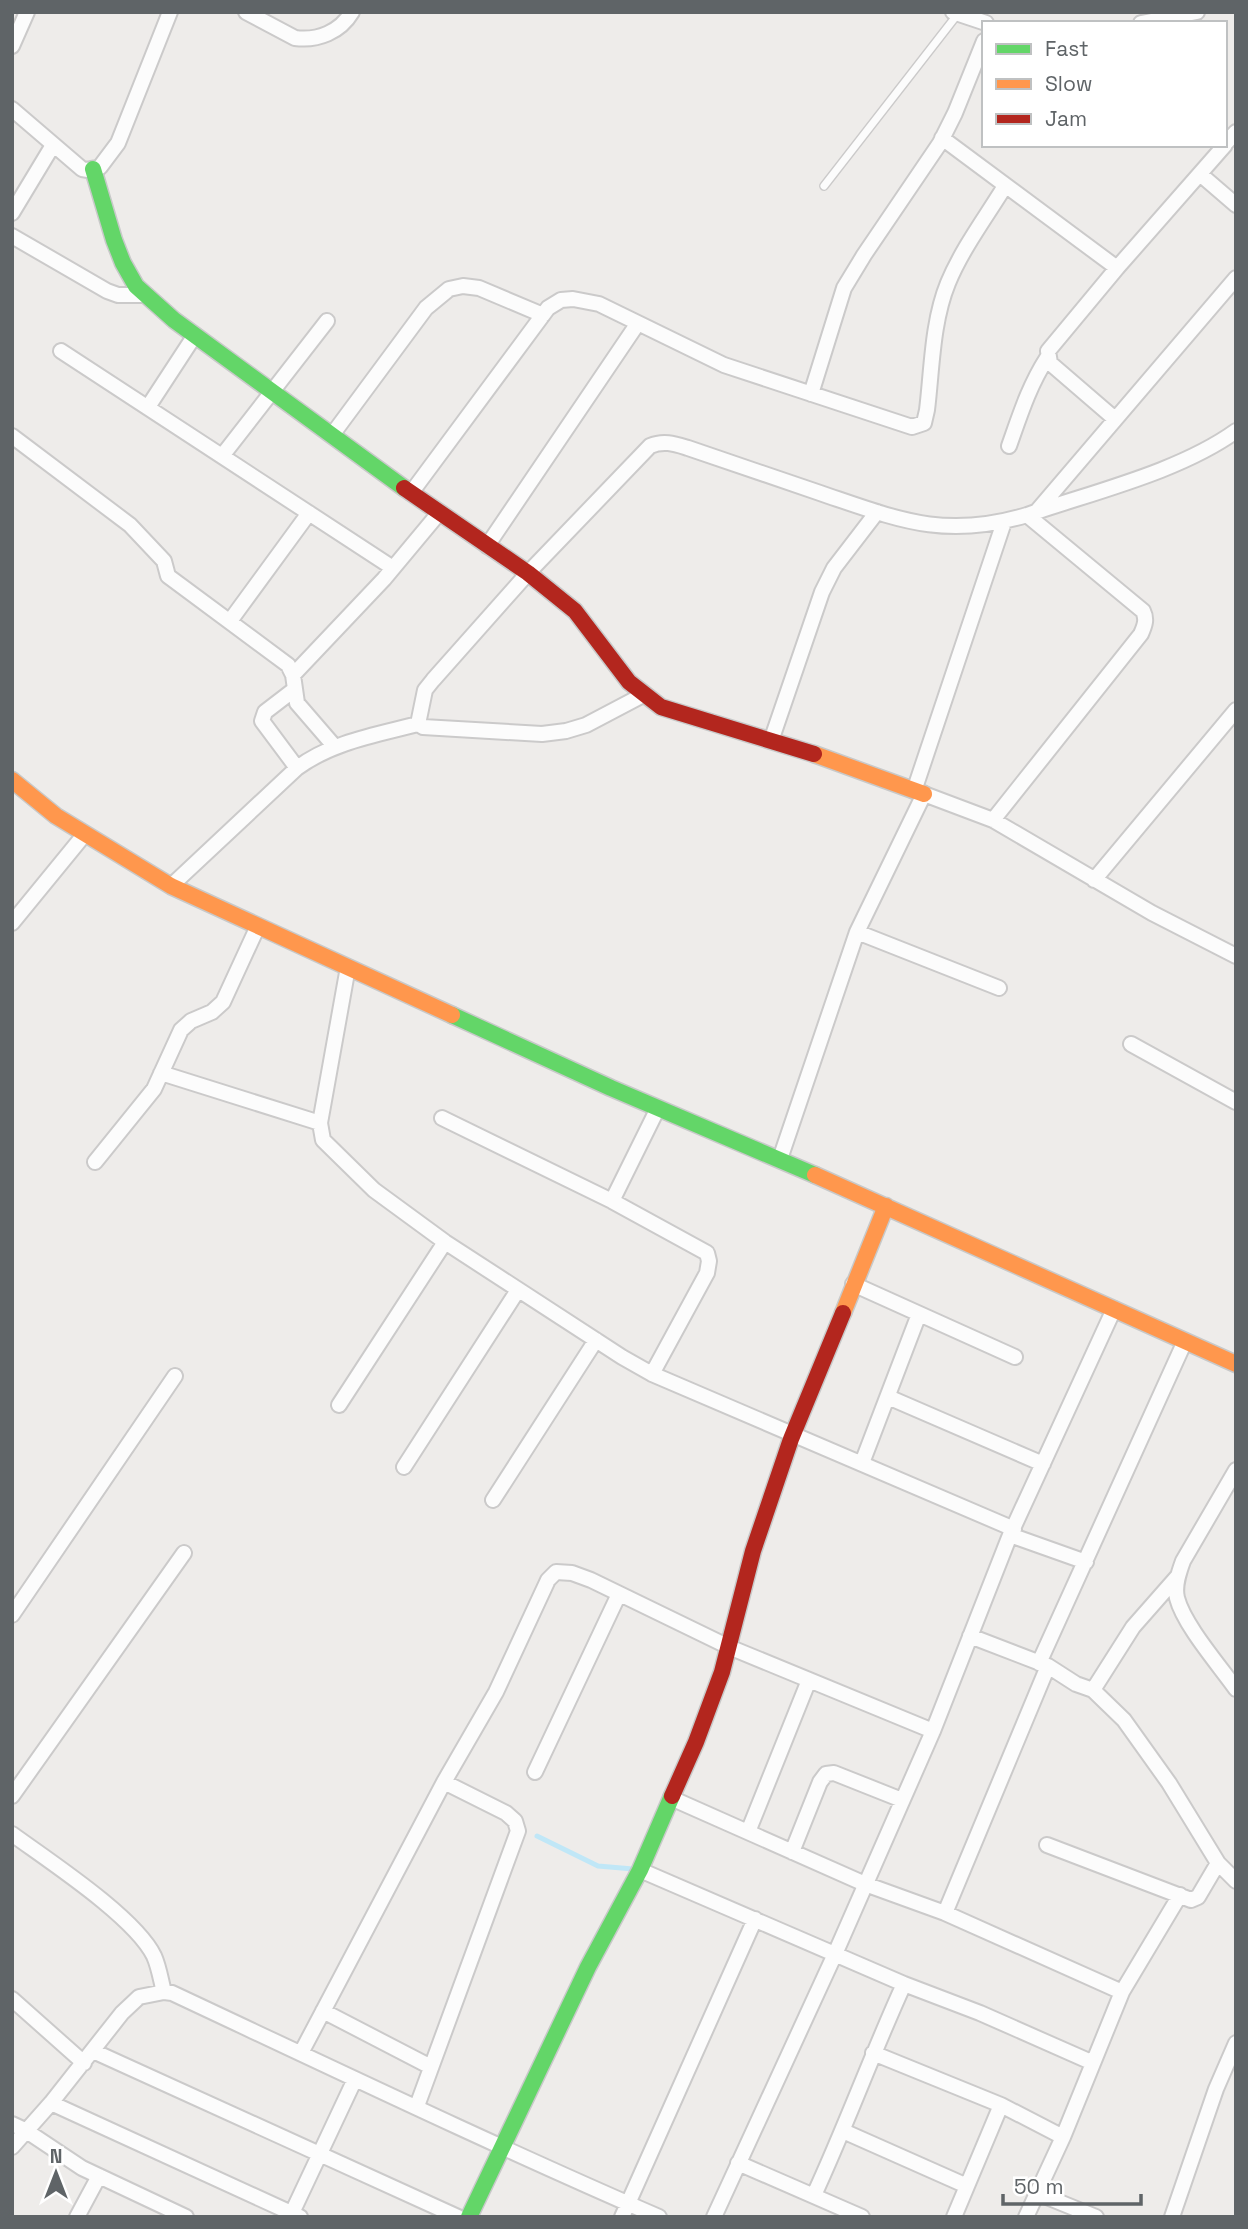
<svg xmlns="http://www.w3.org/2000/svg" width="1248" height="2229" viewBox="0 0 1248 2229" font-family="'Space Grotesk',sans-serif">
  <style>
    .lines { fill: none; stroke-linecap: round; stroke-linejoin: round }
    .stream { stroke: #c0e7f7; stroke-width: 5 }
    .lane-casing { stroke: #cbcaca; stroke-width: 10 }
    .street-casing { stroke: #cbcaca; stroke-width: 18 }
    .fast-casing { stroke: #c8c9c9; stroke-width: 19 }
    .slow-casing { stroke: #c8c9c9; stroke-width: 19 }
    .jam-casing { stroke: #c8c9c9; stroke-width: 19 }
    .lane { stroke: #fcfcfc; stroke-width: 7 }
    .street { stroke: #fcfcfc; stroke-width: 14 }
    .fast { stroke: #63d668; stroke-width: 16 }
    .slow { stroke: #ff974d; stroke-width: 16 }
    .jam { stroke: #b3261e; stroke-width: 16 }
  </style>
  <rect width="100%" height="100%" fill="#eeecea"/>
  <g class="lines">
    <path class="stream" d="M537,1836L598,1866L633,1869"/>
    <defs>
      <path id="lane" d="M824,186L957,15"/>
      <path id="street" d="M246,12L295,38C318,41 340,32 352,12
        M953,12L986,23
        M1141,23L1197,12
        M12,46L27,12
        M12,109L82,169L88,170L100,167L118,143L170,12
        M942,138L1117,268
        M1225,144L1236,132
        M1200,174L1236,205
        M12,213L53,145
        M12,236L107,291L118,295H146
        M61,351L393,568
        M811,394L844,288L864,255L940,143L955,113L984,41
        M148,407L195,335
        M1115,419L1050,363L1048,351L1117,268L1225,145
        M332,435L426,308L449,289L463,286L479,288L543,315
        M12,436L130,525L164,561L168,576L288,665L293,675L297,703L335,747
        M1009,446C1020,415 1029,386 1047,358
        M222,456L327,321
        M411,493L548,308L561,300L573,299L599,304L724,365L912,427L924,423L927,410C932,369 932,322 948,283C962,249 986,217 1005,186
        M1037,511L1236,278
        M487,546L638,323
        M230,621L309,513
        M293,675L384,579L439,513
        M295,689L265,712L262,721L297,768
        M418,724L425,690L433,680L528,573L650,446C664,440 675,444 688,448C732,463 776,478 820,493C897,519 944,540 1027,515C1093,492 1179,472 1236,431
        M771,741L822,592L834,568L877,512
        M914,791L1004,522
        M993,820L1141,634C1145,625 1147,619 1143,611L1027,515
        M1094,880L1236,710
        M171,886L297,768C332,742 376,735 418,724L423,727L542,734L566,731L586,725L643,695
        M12,923L84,835
        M857,932L999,988
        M348,967L320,1123L323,1140L374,1190L445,1242L622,1357L652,1374L1014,1529
        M1131,1044L1236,1102
        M161,1073L320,1123
        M442,1118L612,1201L707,1253L709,1261L707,1273L652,1374
        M780,1159L857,932L924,794L993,820L1152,913L1236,956
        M95,1162L154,1089L181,1030L191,1021L212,1012L223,1002L258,926
        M612,1201L658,1108
        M853,1284L1015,1357
        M888,1397L1043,1464
        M339,1405L445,1242
        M862,1463L919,1314
        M404,1467L518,1290
        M1236,1470L1183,1561C1179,1572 1174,1586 1177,1598C1184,1625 1219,1665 1236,1689
        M493,1500L596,1340
        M1010,1535L1086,1562
        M12,1615L175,1376
        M970,1636L1048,1666L1076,1684L1093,1690L1124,1720L1169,1783L1218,1863L1236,1881
        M1039,1663L1185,1341
        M1093,1690L1133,1627L1177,1577
        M535,1772L619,1594
        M12,1796L184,1553
        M671,1798L865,1884L945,1913L1122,1992
        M748,1832L809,1680
        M12,1834C49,1861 135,1917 154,1956C159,1967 161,1981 164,1992
        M1047,1845L1191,1900L1198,1897L1218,1863
        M792,1852L820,1782L826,1774L834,1773L902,1800
        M640,1870L904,1984L980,2013L1091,2062
        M945,1913L1048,1666
        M12,1999L84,2063
        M323,2011L431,2067
        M93,2051L458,2217
        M301,2053L444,1782L496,1692L548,1580L556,1572L572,1573L591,1580L729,1647L933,1731
        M873,2053L1001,2105L1063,2137
        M51,2103L300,2217
        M417,2106L518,1831L515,1821L506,1813L444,1782
        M12,2124L25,2130L82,2168L186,2217
        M843,2131L967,2186
        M12,2147L51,2103L122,2013L139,1997L164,1992L172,1993C334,2069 495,2146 659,2217
        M738,2163L862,2217
        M1037,2193L1096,2217
        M814,2195C846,2126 872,2054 904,1984
        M292,2213L355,2079
        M77,2217L99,2176
        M622,2217L755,1919
        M714,2217L835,1954L933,1731L1010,1535L1114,1309
        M954,2217L1001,2105
        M1026,2217L1063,2137L1122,1992L1180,1895
        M1172,2217L1216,2089L1236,2043"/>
      <path id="fast" d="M93,169L114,240L123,263L136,286L174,320L404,488
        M452,1015L611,1088L815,1175
        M469,2217L588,1967L640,1870L672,1796"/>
      <path id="slow" d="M814,754L924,794
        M12,780L56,816L171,886L452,1015
        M815,1175L1236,1364
        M843,1313L886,1206"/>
      <path id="jam" d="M404,488L528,573L575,611L629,682L661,707L814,754
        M672,1796L696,1742L722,1672L753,1551L791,1439L843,1313"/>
    </defs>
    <use href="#lane" class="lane-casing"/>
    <use href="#street" class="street-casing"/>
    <use href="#fast" class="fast-casing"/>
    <use href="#slow" class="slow-casing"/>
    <use href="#jam" class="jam-casing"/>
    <use href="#lane" class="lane"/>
    <use href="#street" class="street"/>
    <use href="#fast" class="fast"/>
    <use href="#slow" class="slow"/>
    <use href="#jam" class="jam"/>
  </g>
  <rect width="1248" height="2229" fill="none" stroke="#5f6467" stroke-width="28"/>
  <rect x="982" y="21" width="245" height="126" fill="#ffffff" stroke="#bfc1c2" stroke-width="2"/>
  <rect x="996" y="44" width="35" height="10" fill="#63d668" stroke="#bfc1c2" stroke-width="2"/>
  <text x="1045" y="56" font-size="21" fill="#5f6467">Fast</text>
  <rect x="996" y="79" width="35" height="10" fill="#ff974d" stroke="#bfc1c2" stroke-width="2"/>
  <text x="1045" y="91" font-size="21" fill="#5f6467">Slow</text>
  <rect x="996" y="114" width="35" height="10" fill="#b3261e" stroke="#bfc1c2" stroke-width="2"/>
  <text x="1045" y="126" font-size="21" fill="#5f6467">Jam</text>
  <g transform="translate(56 2173)" stroke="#ffffff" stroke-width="5" paint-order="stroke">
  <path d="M0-5L12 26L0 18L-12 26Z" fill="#5f6467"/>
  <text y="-10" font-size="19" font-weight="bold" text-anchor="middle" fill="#5f6467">N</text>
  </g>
  <path d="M1003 2194v10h138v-10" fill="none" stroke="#5f6467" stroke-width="3.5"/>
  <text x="1014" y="2194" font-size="21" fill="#5f6467" stroke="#ffffff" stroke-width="5" paint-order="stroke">50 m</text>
</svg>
